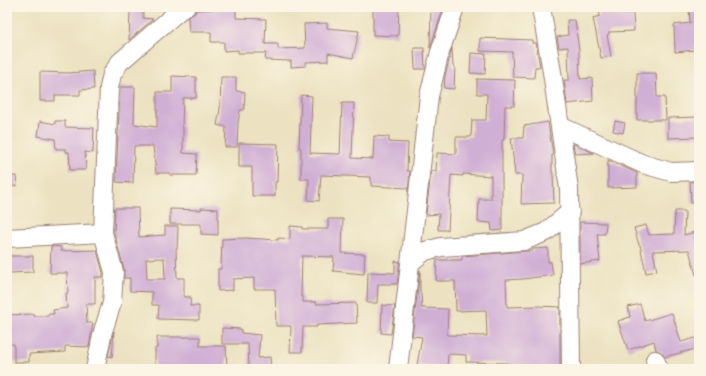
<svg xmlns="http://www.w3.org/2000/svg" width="706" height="376" viewBox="0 0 706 376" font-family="'Old Standard TT',serif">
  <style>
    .building { fill: #d0afd5; fill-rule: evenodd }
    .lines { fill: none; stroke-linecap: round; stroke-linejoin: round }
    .minor-casing { stroke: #9b8076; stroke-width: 20 }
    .minor { stroke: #fff; stroke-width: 18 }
  </style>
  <rect width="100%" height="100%" fill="#fcf5e5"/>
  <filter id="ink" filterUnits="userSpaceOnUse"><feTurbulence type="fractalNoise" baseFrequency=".025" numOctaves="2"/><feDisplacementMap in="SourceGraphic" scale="8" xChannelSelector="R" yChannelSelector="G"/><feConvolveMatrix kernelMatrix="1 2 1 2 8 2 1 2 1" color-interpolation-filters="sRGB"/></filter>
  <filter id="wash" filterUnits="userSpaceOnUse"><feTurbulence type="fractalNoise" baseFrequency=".012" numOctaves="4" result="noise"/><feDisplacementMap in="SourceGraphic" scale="16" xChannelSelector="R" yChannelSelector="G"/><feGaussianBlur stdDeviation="0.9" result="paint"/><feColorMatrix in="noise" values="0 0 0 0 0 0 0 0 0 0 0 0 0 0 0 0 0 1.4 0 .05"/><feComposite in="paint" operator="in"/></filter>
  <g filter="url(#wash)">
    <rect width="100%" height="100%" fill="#ece2c1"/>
    <g id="blocks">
      <path class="building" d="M132,7H143V18L153,19L129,40L130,10H133Z
        M222,7H236V18L266,19L265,44H278V49L305,48L304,24L327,23V28L359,31L353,58L328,53V61L306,62V66L291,67V61L265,60L266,53H238V50L224,51V42H211V32H189L188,17L195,13L196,10L222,9Z
        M373,7H399L398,36L373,35Z
        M431,7H444L430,48Z
        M599,7H631L632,12H633L634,31L609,32V34L607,35L611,56L601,58L593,18L600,16Z
        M689,7H699V44H695L696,50L675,52L674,25L690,23Z
        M567,20H575L579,51L580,79L592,78L593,101L567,104L564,80H569L568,47L559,48L557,37L568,35Z
        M480,38L532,40V43H536L540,67H535L534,78L513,77L512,52L480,51Z
        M414,48H424L425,69H415Z
        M452,48L453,66L455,67L454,89L444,88L445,76Z
        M471,53L486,54L485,74L470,73Z
        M93,71L94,89L80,90V95H55V101H40V72L68,73Z
        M637,73H656L657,97H665L666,120H637Z
        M172,76L196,77V98H183L182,127H183V153L197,154L196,175H170V173H156L153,146H134L133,183L116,182L120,87H135L134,124L157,127V92H172Z
        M221,77H236V91L245,92L244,110H240L238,123L237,147H225L226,127L217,125L220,109Z
        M477,79L515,80L514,106H505L504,140H502V230L492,231L491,223L478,222L479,199H491V176L463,174V176L451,175L448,230H438L439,214L426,215L431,171H436L437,153L456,154V137H471L472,120H486L487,94H477Z
        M301,95L312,96L310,153L340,154L342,103H354L352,158L373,159L374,136L389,137V142L408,143L407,171H410L408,192V188L371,186V177L321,175L319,201L308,200L309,179H301V148H299Z
        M699,117V137L668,138V118Z
        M40,121L55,124V121H65V127L94,128L93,153L85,152L86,170H70L69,152H66V149H56L55,139L38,136Z
        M615,121L625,123L623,133L613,131Z
        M548,122L553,155H552V173H553L554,203L521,204L522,175H515L511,138H523L524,126Z
        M239,143L278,144L277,182H275V196H252V167H239Z
        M573,144H574L594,153L575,154Z
        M608,160L637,173V187L608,188Z
        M7,176H16L17,186L7,187Z
        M690,182H699V203H691Z
        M115,208H138L139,237L165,235V226H178L177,249H176L177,278H184V297H191L190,306H199V320L158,319L159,305H152V292L130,291V278H124V269L114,232ZM164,258L165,279H147L146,259Z
        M201,208L218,209V235L201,234V224H170V209L201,210Z
        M675,211H685L684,235L699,231V275H696L689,250L653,251L657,271L646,273L640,245H639L634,228L646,225L649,235L674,234Z
        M328,219H343L342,253L365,254L364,274L333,271L334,257L302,256L301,297H303V302H316V304L356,303L357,323L317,325V327H303L302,352H290L291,326H276L275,289H254V278L233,279V290L218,291V269H221L222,239L246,238L278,240V238L290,239V226L302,227V229H328Z
        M580,222L606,223L605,234H597L600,261L580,264Z
        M51,246L61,247V251L97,250L103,273V277H95V304H86L87,323H93L89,347L65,346V352L29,354V362H14V344H7V315L34,314V316H48L49,314H54L53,310L67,308L66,293H68L67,273H50Z
        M548,248V262H551L553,275L523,279L506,280L507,307L537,306L560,307V369H507V363L466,362V355L448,354L447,369L417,365L422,337L412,336L420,270V293H421L422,308L448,309L447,335L487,336L486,310L456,311L455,281H436L437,260H462V256L525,251H532L533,249Z
        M9,256H33V272L9,273Z
        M395,261L400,262L397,284H378L377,303H367L368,272L395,273Z
        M640,304L645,321L672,313L681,342L699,337V348L665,357L661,352L656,350L654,341L628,350L618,321L630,317L628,307Z
        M382,305L395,306L391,334L381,333Z
        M222,328L241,329V333L260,335L258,358L270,357L271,369H249L248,344H222Z
        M114,331L112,357L108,356L113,334Z
        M157,337H200V346H226L227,369H155V348H157Z"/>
    </g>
  </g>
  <g filter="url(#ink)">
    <use href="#blocks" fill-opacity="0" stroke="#9b8076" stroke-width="1"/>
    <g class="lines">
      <defs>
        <path id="minor" d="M541,7L552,72L569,189L571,369
          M560,126L643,164L671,172L699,171
          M7,238L103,233
          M410,263L425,251L441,247L524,241L546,232L570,212
          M655,360L659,369
          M95,369L103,331L112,303L114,272L103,233L109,88L112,74L120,62L180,10L186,7
          M398,369L429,96L440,52L455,7"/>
      </defs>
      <use href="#minor" class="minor-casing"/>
      <use href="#minor" class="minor"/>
    </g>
  </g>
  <rect width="706" height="376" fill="none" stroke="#fcf5e5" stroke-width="24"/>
</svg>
